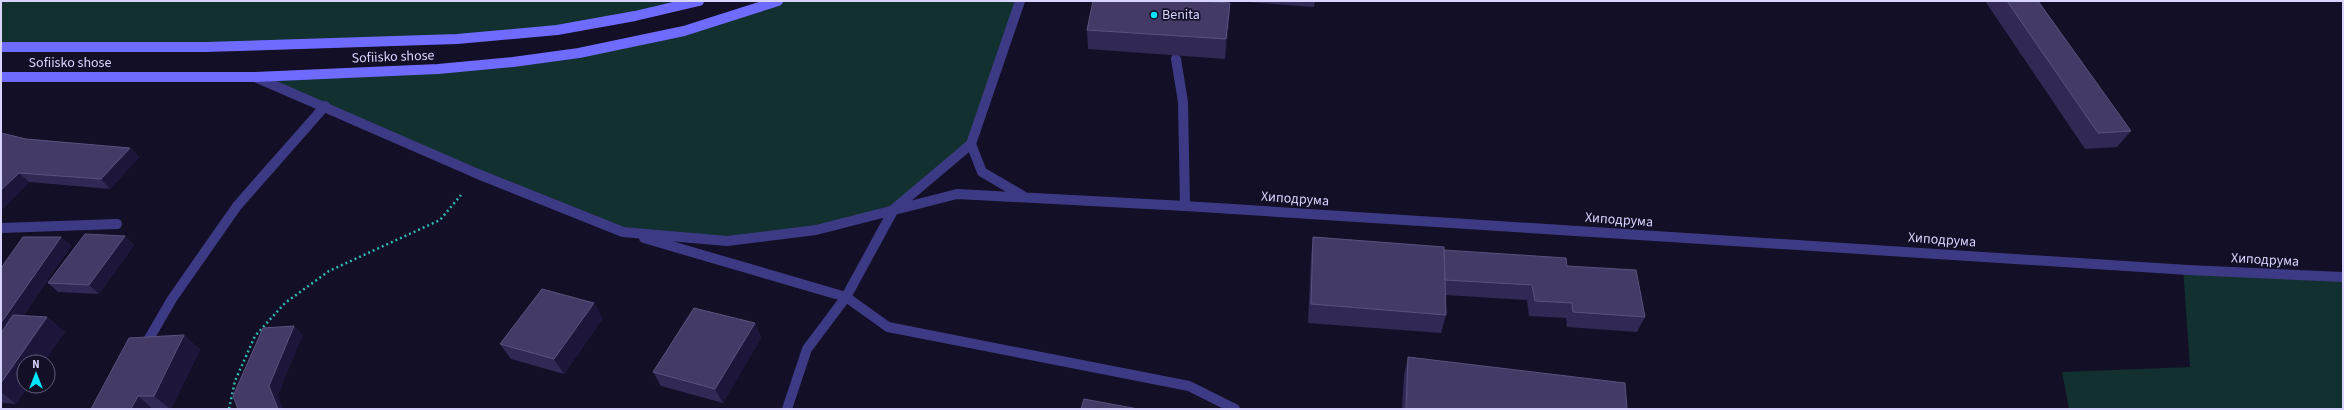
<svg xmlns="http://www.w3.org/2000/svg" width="2344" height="410" viewBox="0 0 2344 410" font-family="'Source Sans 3',sans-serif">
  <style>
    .green { fill: #12302f }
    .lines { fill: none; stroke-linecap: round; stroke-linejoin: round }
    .path { stroke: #2fb8b0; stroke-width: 2.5; stroke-dasharray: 2 3; stroke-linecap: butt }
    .lane { stroke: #3d3a85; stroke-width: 10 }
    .street { stroke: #3d3a85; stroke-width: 10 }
    .secondary { stroke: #6f6bff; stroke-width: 10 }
    .wall { fill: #312854 }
    .shaded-wall { fill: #1d163a }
    .building { fill: #433a66; stroke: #5a527e }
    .poi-dot { fill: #00e5ff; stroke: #130f26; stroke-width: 1.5 }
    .labels { text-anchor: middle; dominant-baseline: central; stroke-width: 3.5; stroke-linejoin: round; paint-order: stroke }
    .poi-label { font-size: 14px; fill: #d9d4ff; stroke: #130f26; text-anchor: start }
    .street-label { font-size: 14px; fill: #d9d4ff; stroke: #130f26 }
  </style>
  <rect width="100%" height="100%" fill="#130f26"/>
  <path class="green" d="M1,1H699L635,16L457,39L1,47Z
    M778,1H1020L971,144L894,209L816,230L727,241L623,232L255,77L438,69L629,43Z
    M2183,268L2343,277V409H2069L2062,372L2190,367Z"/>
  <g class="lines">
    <path class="path" d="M229,409L235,381L255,336L285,303L329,271L440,220L461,195"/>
    <path class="lane" d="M1176,59L1183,102L1185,206
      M1,228L117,224
      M846,297L888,327L1189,386L1235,409
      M143,349L172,299L237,206L325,106"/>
    <path class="street" d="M255,77L478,174L623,232L727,241L816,230L957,194L1185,206L2188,270L2343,277
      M971,144L982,172L1023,196
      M644,238L846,297L894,209L971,144L1020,1
      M787,409L807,349L846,297"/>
    <path class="secondary" d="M1,47H205L457,39L557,30L635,16L699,1
      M1,77H255L438,69L513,62L579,53L684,31L778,1"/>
  </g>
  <path class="wall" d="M1248,1H1315L1314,7L1248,2Z
    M1985,1H2038L2131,131L2117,147L2085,149Z
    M1230,3L1229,23L1225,59L1088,49L1087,30Z
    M1,133L26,139L130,148L139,157L110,189L29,182L1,210Z
    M125,236L134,245L99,294L58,292L48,283Z
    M61,237L71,246L23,316L47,317L65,332L24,386H28L16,404L1,403V268Z
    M1313,237L1444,250L1567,266L1645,317L1637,332L1567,327L1566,318L1529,316L1527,300L1445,295L1446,315L1441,333L1308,323L1311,256Z
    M603,318L564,374L511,359L500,344Z
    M755,323L761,338L723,403L661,386L653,372Z
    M184,335L200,350L171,409H91Z
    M1408,357L1627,409H1402L1404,375Z"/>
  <path class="shaded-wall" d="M1230,3L1229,23L1225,59L1226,39Z
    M130,148L139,157L110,189L101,179Z
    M19,173L29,182L1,210V190Z
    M125,236L134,245L99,294L89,285Z
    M61,237L71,246L1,348V323Z
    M594,303L603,318L564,374L554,359Z
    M47,317L65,332L44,362H24V386H28L16,404L1,392V383Z
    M755,323L761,338L723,403L715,389Z
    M294,326L303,335L278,395L283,409H278L269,386Z
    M184,335L200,350L171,409H170L154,396Z
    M138,396L153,409H131Z"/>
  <path class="building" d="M1093,1H1199L1230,3L1226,39L1087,30Z
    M2007,1H2038L2131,131L2098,133Z
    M1,133L26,139L130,148L101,179L19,173L1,190Z
    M85,234L125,236L89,285L48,283Z
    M23,237H61L1,323V268Z
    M1313,237L1444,247L1446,315L1311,304Z
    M1444,250L1566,258L1567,266L1636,270L1645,317L1573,312L1572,303L1535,301L1532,285L1445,280Z
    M542,289L594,303L554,359L500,344Z
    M694,308L755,323L715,389L653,372Z
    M13,315L47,317L1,383V333Z
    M294,326L269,386L278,409H238L233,396L263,328Z
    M184,335L154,396H138L131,409H91L129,338Z
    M1408,357L1625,383L1627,409H1406Z
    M1084,399L1138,409H1081Z"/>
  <circle class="poi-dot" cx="1154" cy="15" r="4"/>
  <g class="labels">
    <g class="poi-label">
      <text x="1162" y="15">Benita</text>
    </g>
    <g class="street-label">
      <text transform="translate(393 57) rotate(-2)">Sofiisko shose</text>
      <text x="70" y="63">Sofiisko shose</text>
      <text transform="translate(1295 199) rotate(4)">Хиподрума</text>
      <text transform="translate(1619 220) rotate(4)">Хиподрума</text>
      <text transform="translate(1942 240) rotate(4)">Хиподрума</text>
      <text transform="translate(2265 260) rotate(3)">Хиподрума</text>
    </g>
  </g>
  <rect width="2344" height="410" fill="none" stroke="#d9d4ff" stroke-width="4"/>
  <g transform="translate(36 374)"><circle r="19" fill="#130f26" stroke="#625e7d"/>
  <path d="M0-3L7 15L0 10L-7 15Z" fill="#00e5ff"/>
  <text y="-6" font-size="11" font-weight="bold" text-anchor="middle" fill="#d9d4ff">N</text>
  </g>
</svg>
